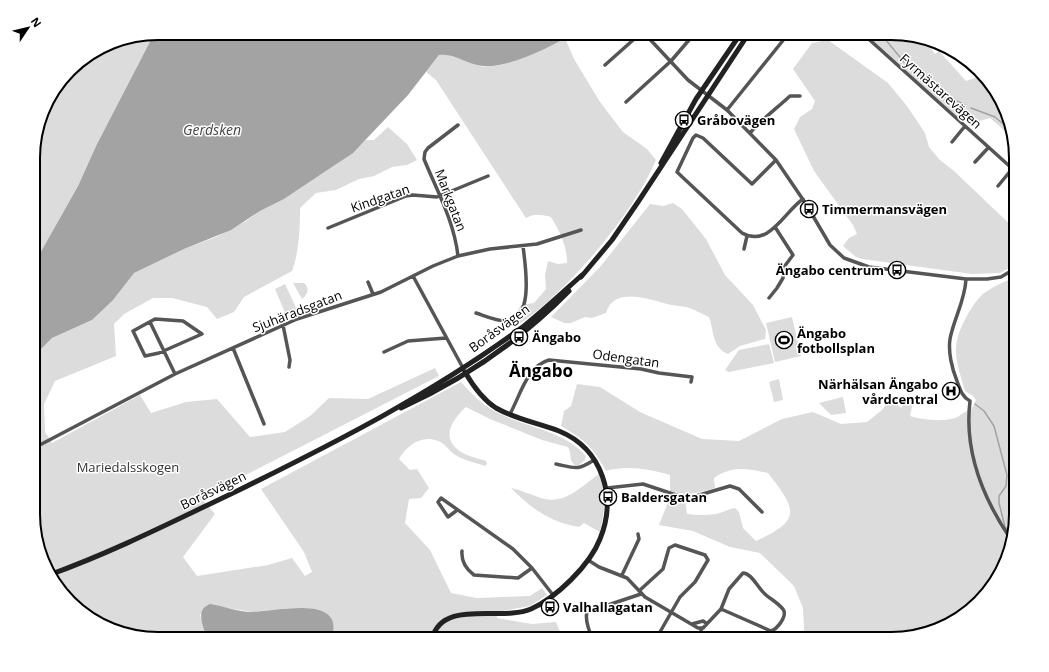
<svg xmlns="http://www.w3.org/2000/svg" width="1049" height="672" viewBox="0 0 1049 672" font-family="'Open Sans',sans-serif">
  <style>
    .green { fill: #dcdcdc }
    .water { fill: #a3a3a3 }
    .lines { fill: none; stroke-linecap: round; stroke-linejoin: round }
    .stream { stroke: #a3a3a3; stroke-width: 1.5 }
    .street { stroke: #555; stroke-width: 3.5 }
    .secondary { stroke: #222; stroke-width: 5 }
    .labels { text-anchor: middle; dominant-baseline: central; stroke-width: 3; stroke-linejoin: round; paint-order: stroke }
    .street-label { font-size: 13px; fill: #000; stroke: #fff }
    .poi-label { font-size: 13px; font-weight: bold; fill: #000; stroke: #fff; text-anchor: start }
    .park-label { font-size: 13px; fill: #333; stroke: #fff }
    .water-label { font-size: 14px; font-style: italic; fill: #444; stroke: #fff }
    .district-label { font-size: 17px; font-weight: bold; fill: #000; stroke: #fff }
    .rim { fill: none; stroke: #000; stroke-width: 2 }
  </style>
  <rect width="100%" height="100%" fill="#fff"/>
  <path class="green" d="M864,33H891L923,38L935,54L939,51L966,81L981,76L999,96L1012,137L990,118L972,123L957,116Z
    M154,34L97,144L78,186L34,264V142L46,103L76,64L111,42Z
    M565,38L574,59L600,102L623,132L647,149L656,160C632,216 569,289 520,324L516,314L521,305L534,303L546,289L545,275L548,261L558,264L567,263C567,246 560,232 551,217C542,215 535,213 526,218L522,212L436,80L426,72L439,55C454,53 466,63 480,66C504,70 544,49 565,38Z
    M828,40L888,83L907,106L925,133L929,147L940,160L954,171L1016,230V264L1000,273L972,274L862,259L856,257L843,246L849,238L857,234L853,225L814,171L794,129L800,117L812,109L815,101L793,69L812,43Z
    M388,127L407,144L417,160L407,165L392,167L374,176L359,179L336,190L316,193L300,208C300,229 299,252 292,271L244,297L234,312L217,319L207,307L172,298H153L124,314L114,324L116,356L55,381L44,404L45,432L52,443L140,395L151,413L186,402L217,399L250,437L285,432L310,416L329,398L368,399L435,368L439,376L201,498L215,514L183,557L197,576L268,565L292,558L305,576L312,572L304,552L261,489L461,382C475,398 487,409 507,417C534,429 565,432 586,456L585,460L579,465H575C568,460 572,452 568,447L542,440L490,419L466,407C454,418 441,435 457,449C463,455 477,458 486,461L487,464L485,466C476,463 464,460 455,455C449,451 445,443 438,441C422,434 406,446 399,459L410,470L417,469L429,488L421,498L409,499L405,523L430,550L451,593L477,598L530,596L542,588L547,595L530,606L496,612L497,618L532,624L556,622L563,639H331L332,635L330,616L313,609L288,608L253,612L207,605L200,615L207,639H158L126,635L89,618L50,576L34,530V363L42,348L52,338L92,320L134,273L184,249L216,237L246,221L260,211L284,199L338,163L366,140H374Z
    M673,203L682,209L706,239L725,275L753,305L766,330L765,339L740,346L728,354C712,348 714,330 709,317C702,314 694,309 686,307C682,306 676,306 671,305C651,300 614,285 606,313L592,318L585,317L571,323H564L551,317L600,267L650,204L663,206Z
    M1016,276V522L995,583L953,622L899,639H801L804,630L803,608L794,586L760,553L730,547L693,531L659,525L670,497L685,499L687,514C697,515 709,516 720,513C725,511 729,509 735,508L739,512L743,528L756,541C803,520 796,509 768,473C749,469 732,465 714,478L715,488C700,493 685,496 670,491V475C649,469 627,465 606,471C592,446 585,440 561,426L564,411L571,406L577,384L600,387L640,412L702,439L739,441L782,419L813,412L841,424L867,422L882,410L892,396H898L897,405L902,408V397L904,395L913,402L910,416C924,420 940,422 955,418C961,416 962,412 971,410L976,400L973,396L965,391C955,357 950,346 968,314C972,307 977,299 983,294C993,286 1005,282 1016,276Z
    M293,283H304C310,288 308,294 302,299Z
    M285,284L297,310L286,315L275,289Z
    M792,317L801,356L775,362L766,323Z
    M769,344L774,363L729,372L725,370L739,350Z
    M779,379L783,400L774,402L769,382Z
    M843,397L846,413L831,415L819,403Z
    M599,474C606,494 605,512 600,532L584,523L579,527C552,523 530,508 511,488C521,490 529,494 538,497C564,507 580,487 599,474Z"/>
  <path class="water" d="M158,33H575C551,46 511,68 483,66C467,65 455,53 439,55L408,95L353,153L284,199L260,211L231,230L184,249L134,273L113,300L92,320L52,338L42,348L34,363V264L78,186L97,144L154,34Z
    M210,604C224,606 237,612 252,612C273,612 348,593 331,639H207C204,627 194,610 210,604Z"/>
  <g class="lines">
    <path class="stream" d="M880,33L904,62
      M916,72C933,84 947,97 965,105
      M971,108L995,117L1009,129
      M975,404L984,411L994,426L1007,475L1006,486L999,496V503L1005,527L1012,533"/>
    <path class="street" d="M644,33L688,80L727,110L776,160L806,204L830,245L844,258L869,267L966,279H987L1001,277L1016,268
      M862,33L1016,172
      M605,65L641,33
      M626,102L671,61L695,33
      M727,110L789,33
      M458,125L428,148L425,152L424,159C437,191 454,221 458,256
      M750,133C762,119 776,109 790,96H800
      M952,142L965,126
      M776,160L752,184L703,138L696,135L693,138L677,172L742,233C769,248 784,212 803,199
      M975,162L988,148
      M998,186L1012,169
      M328,228L406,196L413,195L437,197L488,176
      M744,249L747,236
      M413,276L463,368
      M966,279C965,301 954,318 950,339C948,352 952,369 957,381C960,389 962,397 970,401C964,450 983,498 1010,538
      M368,282L373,294
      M769,298L777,288L783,278L784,267L793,255L775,227
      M476,313C485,316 496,321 506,321C535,320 525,264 523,246
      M155,319L183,321L202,334L159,353L145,356L133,331Z
      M150,322L175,374
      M283,325L290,360L289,367
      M233,348L264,424
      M384,352L408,341L446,338
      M510,414C520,396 527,366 549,360L641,369L659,373L692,377L691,382
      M34,448L175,374L297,319L381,292L433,266L458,256L490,249L537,244L581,230
      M556,464C575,468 577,471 594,460
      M607,488L643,484L679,496H696L730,486L739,489L762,512
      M456,511L448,517L438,502L441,498L513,549L532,568L553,595
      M462,551C461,562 466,569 474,575L518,578L532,568
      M588,560L599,567L627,578L645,597L698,628H703L721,609L729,589L743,573C751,573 757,586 763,592C768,598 781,604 784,611C786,618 777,629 771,631L721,609
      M622,575L639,539L638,534
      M639,591L663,569L669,548L675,545L705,555L708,560L695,582L680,597L656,639
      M692,624L703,621L706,623
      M701,628V639
      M595,639C589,635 585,619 587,612L641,594
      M600,639C612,636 625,632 637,639"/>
    <path class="secondary" d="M661,163L696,99L741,33
      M581,277L612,240L638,202L749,33
      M401,408C464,379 521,340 569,291
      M49,575C113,552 174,521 235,492C335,443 435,392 524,326C544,310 563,292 582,275
      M432,639C442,598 501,622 531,609C556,598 590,565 600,539C617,498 603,449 559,431C538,423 515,419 496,408C482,399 473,386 465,372"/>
  </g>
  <defs>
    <symbol id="bus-ring" viewBox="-11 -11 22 22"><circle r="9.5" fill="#fff" stroke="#000" stroke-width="1.5"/><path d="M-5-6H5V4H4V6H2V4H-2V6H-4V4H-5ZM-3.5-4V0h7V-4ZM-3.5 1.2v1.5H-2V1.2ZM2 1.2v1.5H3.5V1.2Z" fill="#000"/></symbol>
    <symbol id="stadium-ring" viewBox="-11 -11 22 22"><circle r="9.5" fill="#fff" stroke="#000" stroke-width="1.5"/><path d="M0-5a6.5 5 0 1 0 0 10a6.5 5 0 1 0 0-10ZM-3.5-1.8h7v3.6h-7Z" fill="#000"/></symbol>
    <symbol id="hospital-ring" viewBox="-11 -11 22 22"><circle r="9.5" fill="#fff" stroke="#000" stroke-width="1.5"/><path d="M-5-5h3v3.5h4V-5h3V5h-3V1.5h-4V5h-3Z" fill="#000"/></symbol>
  </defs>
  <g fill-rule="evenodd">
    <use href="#bus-ring" x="674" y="110" width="20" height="20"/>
    <use href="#bus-ring" x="799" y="199" width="20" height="20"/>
    <use href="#bus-ring" x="887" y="260" width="20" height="20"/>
    <use href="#bus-ring" x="509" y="327" width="20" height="20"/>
    <use href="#stadium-ring" x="774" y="330" width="20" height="20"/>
    <use href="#hospital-ring" x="941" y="381" width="20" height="20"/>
    <use href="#bus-ring" x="598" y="487" width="20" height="20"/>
    <use href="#bus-ring" x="540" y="597" width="20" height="20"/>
  </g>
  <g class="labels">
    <g class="street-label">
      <text transform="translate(941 91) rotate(42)">Fyrmästarevägen</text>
      <text transform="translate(380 198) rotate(-19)">Kindgatan</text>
      <text transform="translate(451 200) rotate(69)">Markgatan</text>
      <text transform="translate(297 311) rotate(-21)">Sjuhäradsgatan</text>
      <text transform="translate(499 328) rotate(-36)">Boråsvägen</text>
      <text transform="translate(626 358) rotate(8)">Odengatan</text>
      <text transform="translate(213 490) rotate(-26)">Boråsvägen</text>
    </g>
    <g class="poi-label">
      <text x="697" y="120">Gråbovägen</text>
      <text x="822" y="209">Timmermansvägen</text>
      <text x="884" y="270" text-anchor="end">Ängabo centrum</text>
      <text x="797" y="333">Ängabo<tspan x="797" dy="15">fotbollsplan</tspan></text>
      <text x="532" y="337">Ängabo</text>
      <text x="938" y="384" text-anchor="end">Närhälsan Ängabo<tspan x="938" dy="15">vårdcentral</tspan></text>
      <text x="621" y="497">Baldersgatan</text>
      <text x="563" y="607">Valhallagatan</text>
    </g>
    <g class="park-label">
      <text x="128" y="467">Mariedalsskogen</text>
    </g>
    <g class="water-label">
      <text x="212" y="129">Gerdsken</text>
    </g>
    <g class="district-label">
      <text x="541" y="370">Ängabo</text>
    </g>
  </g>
  <path d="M0 0H1049V672H0ZM158 40H891A118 118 0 0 1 1009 158V514A118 118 0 0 1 891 632H158A118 118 0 0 1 40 514V158A118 118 0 0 1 158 40Z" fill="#fff" fill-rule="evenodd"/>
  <path class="rim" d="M158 40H891A118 118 0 0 1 1009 158V514A118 118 0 0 1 891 632H158A118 118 0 0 1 40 514V158A118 118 0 0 1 158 40Z"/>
  <g transform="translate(28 28) rotate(55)" stroke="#ffffff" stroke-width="3" paint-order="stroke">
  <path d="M0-3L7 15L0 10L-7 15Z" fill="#000000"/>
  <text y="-6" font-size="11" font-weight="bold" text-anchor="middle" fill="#000000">N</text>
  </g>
</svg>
